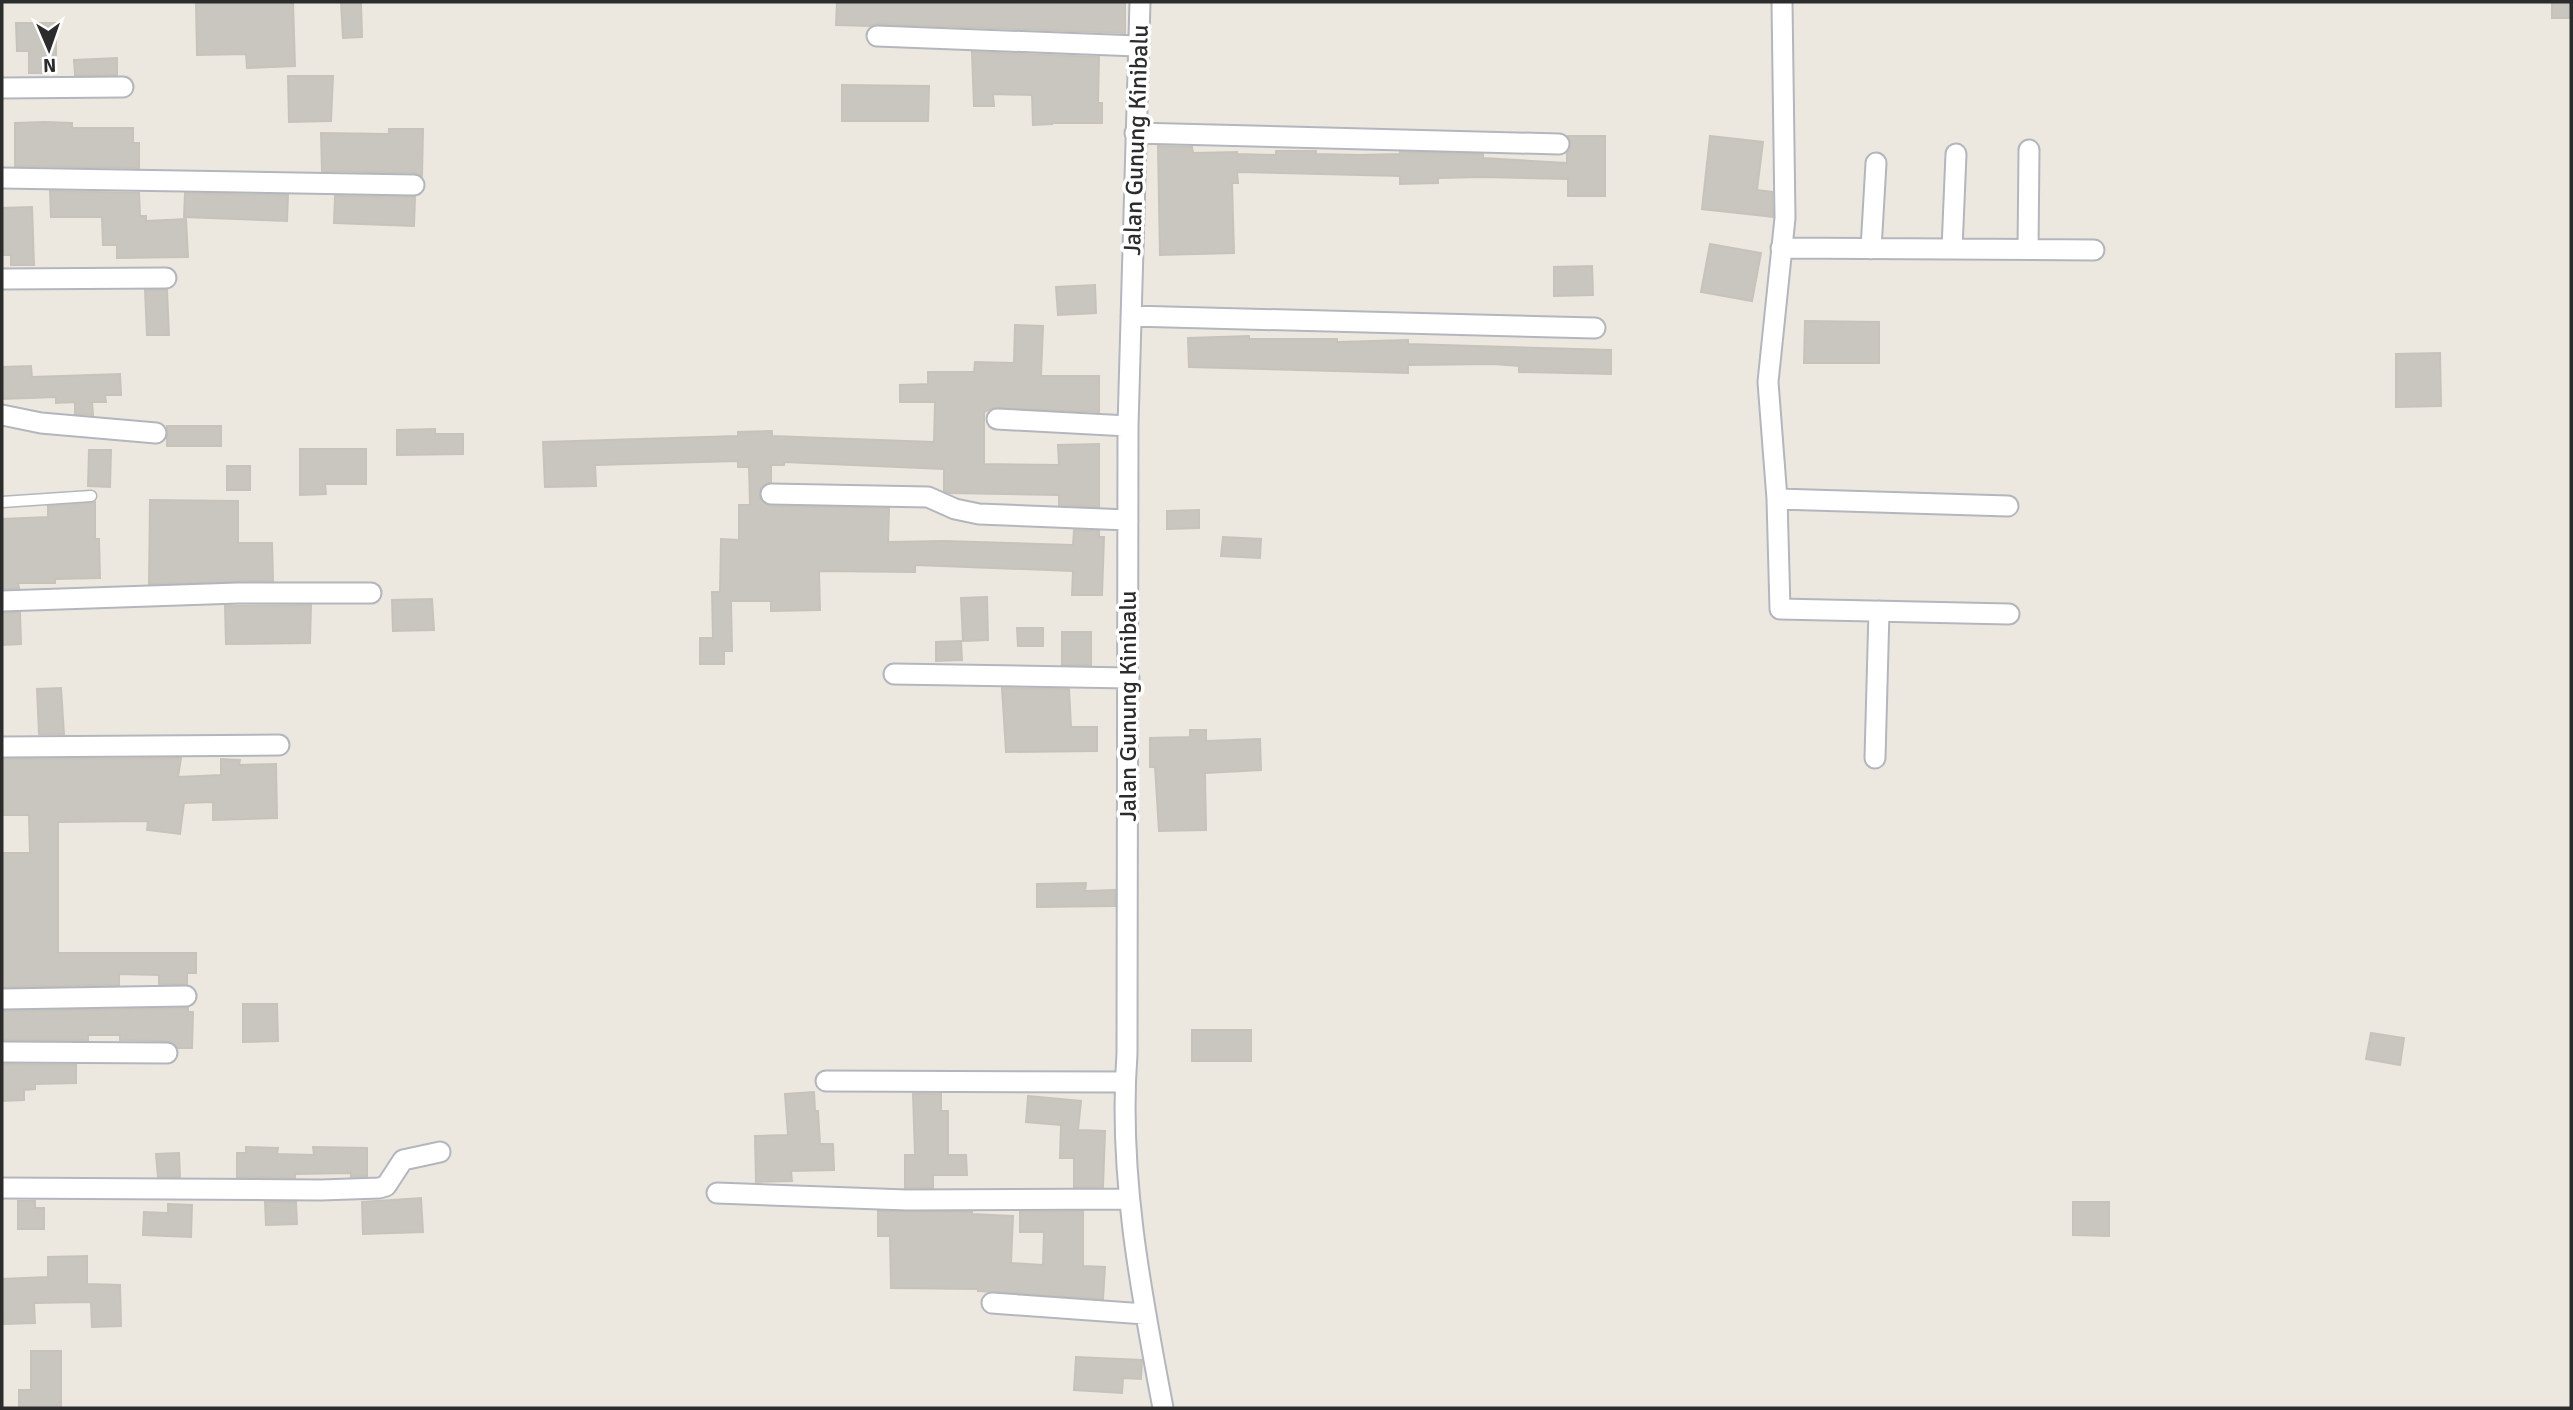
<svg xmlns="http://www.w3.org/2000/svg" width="2573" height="1410" viewBox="0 0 2573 1410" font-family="Signika,sans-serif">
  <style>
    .building { fill: #c8c6bf; stroke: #c8c3ba; stroke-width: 2 }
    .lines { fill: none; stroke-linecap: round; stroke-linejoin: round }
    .lane-casing { stroke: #b4b6be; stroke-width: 13 }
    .street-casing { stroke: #b4b6be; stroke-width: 23 }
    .lane { stroke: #fff; stroke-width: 10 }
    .street { stroke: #fff; stroke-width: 19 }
    .labels { text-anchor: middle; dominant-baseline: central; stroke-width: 7; stroke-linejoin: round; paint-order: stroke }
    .street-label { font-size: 24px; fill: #2c2c2c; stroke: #fff }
  </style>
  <rect width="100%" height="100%" fill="#ece8e0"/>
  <path class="building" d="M196,2H293L295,66L247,68L246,54L197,55Z
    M341,2H361L362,37L343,38Z
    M837,2L1125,3V33L877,24L870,26L836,25Z
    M2552,2H2571V18H2552Z
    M16,23H56V73H29V51H17Z
    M972,52L1099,57L1098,103H1102V123H1052V124L1033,125L1032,95L993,94L994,106H974Z
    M117,58V75H75L74,60Z
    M288,76H333L331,121L289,122Z
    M842,85L929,86L928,121H842Z
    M45,122L72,123V128H133V143H139V168L15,166V123Z
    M389,129H423L422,176L414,173L322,171L321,133L389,134Z
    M1568,136H1605V196H1568V179L1483,177L1438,178V183L1400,184V176L1237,172L1238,183H1232L1234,253L1160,255L1158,146L1192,147L1193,153L1237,152V154L1276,155V151H1316V154L1359,155L1400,154V152L1483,154V158L1567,163V152L1571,144Z
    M1710,136L1763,142L1757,190L1772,192L1773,217L1702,209Z
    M50,191L139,193L140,216H146V221L186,219L188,257L117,258V245H103L102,217H51Z
    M185,193L288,195L287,221L184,217Z
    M335,196L415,197L414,226L334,223Z
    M32,207L34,265H11V255H2V208Z
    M1710,244L1761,253L1752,301L1701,292Z
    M1592,266L1593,295L1554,296V267Z
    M1095,285L1096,313L1058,315L1056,287Z
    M145,290H167L169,335H147Z
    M1805,321L1879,322V363H1804Z
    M1015,325L1043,326L1041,376H1099V412L992,408L984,412V464L1059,465L1058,445L1099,444V507L1059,505V495L949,493L944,491V469L784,462V465H771V482L761,487L760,499L771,506L889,508L888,542L944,541L1073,545L1074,530L1099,531V537H1104L1102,595H1072L1073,571L915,565V572L819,571L820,610L771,611V601H731L732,651H724V664H700V638H713L712,592H720L721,539L739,540V505H750L749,467H738V461L595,465L596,486L545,487L543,442L738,436V432L772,431V436L934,442L935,402H900V385L928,384V372H974L975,362L1014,363Z
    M1249,336V339H1337V342L1408,340V344L1611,350V374L1519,372V366L1494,364L1408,365V373L1189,367L1188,338Z
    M2440,353L2441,406L2396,407V354Z
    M31,366L32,377L120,374L121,395H105L106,402H92L93,415L75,414V402L56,403V397L2,399V367Z
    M167,426H221V446H167Z
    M435,429V434H463V454L397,455V430Z
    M300,449H366V484H325L326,494L300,495Z
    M89,450H111L110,487L88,486Z
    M227,466H250V490H227Z
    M150,500L238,501V543H272L273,581L149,584Z
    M95,502V539H99L100,578L55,579V583H18L19,588L2,589V519L48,517V506Z
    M1199,510V528L1167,529V511Z
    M1223,537L1261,539L1260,558L1221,556Z
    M987,597L988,640L963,641L961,598Z
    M432,599L434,630L393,631L392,600Z
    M311,605L310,643L226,644L225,606Z
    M2,613H20L21,644L2,645Z
    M1017,628H1043V646H1018Z
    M1062,632H1091V665H1062Z
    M961,641L962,660L936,661V642Z
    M61,688L64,734H39L37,689Z
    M1002,688L1069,689L1071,727H1097V751L1006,752Z
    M1190,730H1206V741L1260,739L1261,770L1205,773L1206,830L1159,831L1155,767H1150V738L1190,737Z
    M181,758L178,777L221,775V759L240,760L239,765L276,764L277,818L213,820V802L184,803L180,834L147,830L148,821L58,822V953H196V973H187V984H159V975L119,974V985L2,987V853H30L29,815H2V759Z
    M1086,883L1085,891L1115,890V906L1037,907V884Z
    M243,1004H277L278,1041L243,1042Z
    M188,1008V1012H193L192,1048H178L167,1041L120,1040V1035H88V1040H2V1011Z
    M1192,1030H1251V1061H1192Z
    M2371,1033L2404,1038L2400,1065L2366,1059Z
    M2,1064L76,1065V1083L35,1084V1089L24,1090V1100L2,1101Z
    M814,1092L815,1111H818L820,1144H833L834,1170L791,1171L792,1181L756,1182L755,1136L788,1135L785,1094Z
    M913,1094H941V1111H948V1155H966L967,1175H933V1188H905V1155H915Z
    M1028,1096L1081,1101L1078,1130L1105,1131L1103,1187H1074V1158H1060L1061,1125L1026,1122Z
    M246,1147L278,1148L277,1154L314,1155L313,1147L367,1148V1176L351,1177V1173L295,1174V1178L237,1177V1153H246Z
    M179,1153L180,1177H158L156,1154Z
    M421,1198L423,1232L363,1234L362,1202Z
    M18,1201H35V1208H44V1229H18Z
    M265,1202H296L297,1224L266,1225Z
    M2073,1202H2109V1236L2073,1235Z
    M168,1204L192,1205L191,1237L143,1235L144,1212L168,1213Z
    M878,1211L972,1212V1214L1013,1216L1011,1263L1043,1265L1044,1232H1020V1212L1083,1211V1266L1105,1267L1103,1299L978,1291V1289L891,1288L890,1236H878Z
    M87,1256V1284L120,1285L121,1326L92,1327L91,1302L34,1303L35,1323L4,1324V1320L2,1321V1279L48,1277V1257Z
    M31,1351H61V1408H19V1390H31Z
    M1076,1357L1142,1360L1141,1379L1123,1378L1122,1393L1074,1390Z"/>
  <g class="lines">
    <defs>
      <path id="lane" d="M2,502L91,496"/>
      <path id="street" d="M1140,2L1128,426L1127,1054C1118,1174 1141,1292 1163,1408
        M1782,2L1785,218L1768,382L1777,499L2008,506
        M877,36L1137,46
        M2,88L123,87
        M1135,133L1559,144
        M2,178L414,185
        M1781,248L2094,250
        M1871,249L1876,163
        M1952,249L1956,154
        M2028,249L2029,150
        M2,279L166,278
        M1131,316L1595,328
        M2,415L41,423L156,433
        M997,419L1128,426
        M771,494L928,497L955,509L979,514L1128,520
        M1777,499L1780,609L2009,614
        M2,601L238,593H371
        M894,674L1129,678
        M2,747L279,745
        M1875,758L1879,611
        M2,999L186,996
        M2,1052L167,1053
        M826,1081L1125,1082
        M2,1188L321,1190L379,1188L386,1186L403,1160L440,1152
        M717,1193L907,1200L1128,1199
        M992,1303L1145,1314"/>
    </defs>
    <use href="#lane" class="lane-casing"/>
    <use href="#street" class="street-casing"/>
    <use href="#lane" class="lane"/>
    <use href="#street" class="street"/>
  </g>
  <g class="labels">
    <g class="street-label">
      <text transform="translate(1136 140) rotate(-88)">Jalan Gunung Kinibalu</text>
      <text transform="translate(1128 706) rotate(-90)">Jalan Gunung Kinibalu</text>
    </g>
  </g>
  <rect width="2573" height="1410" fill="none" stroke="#2c2c2c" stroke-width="7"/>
  <g transform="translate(49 49) rotate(178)" stroke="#ffffff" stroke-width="5" paint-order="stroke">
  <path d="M0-5L12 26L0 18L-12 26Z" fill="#2c2c2c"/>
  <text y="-10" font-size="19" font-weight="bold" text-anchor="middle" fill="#2c2c2c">N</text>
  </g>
</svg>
